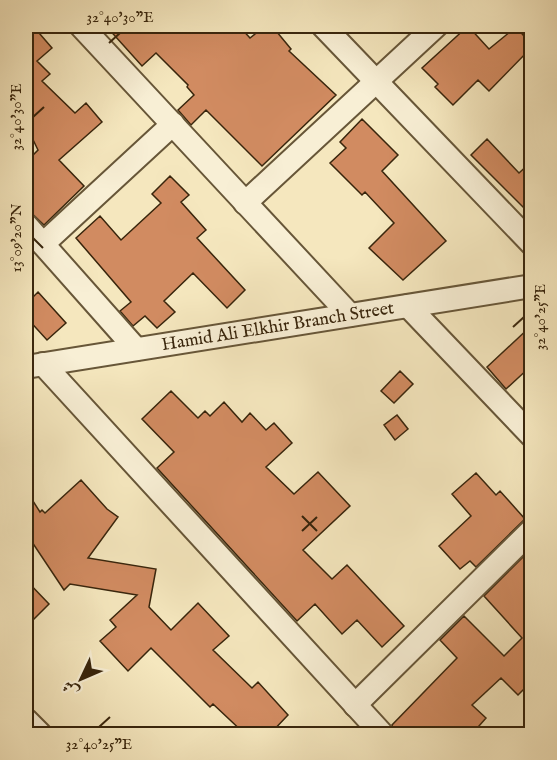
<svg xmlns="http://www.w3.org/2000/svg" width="557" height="760" viewBox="0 0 557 760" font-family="'IM FELL English',Amiri,serif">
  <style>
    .building { fill: #d18b61; stroke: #38250c; stroke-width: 1.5 }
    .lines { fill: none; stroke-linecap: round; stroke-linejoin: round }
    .minor-casing { stroke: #675638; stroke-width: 26 }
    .minor { stroke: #f8efd5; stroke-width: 22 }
    .ticks { fill: none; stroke: #38250c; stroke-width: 2 }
    .labels { text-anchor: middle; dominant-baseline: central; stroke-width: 4.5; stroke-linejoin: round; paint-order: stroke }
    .street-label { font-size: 18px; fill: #38250c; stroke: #f8efd5 }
    .neatline { fill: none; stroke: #38250c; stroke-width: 2 }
    .ticks-label { font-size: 15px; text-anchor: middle; fill: #38250c }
  </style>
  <rect width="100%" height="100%" fill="#f5e7be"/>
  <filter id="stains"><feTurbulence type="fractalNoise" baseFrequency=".00333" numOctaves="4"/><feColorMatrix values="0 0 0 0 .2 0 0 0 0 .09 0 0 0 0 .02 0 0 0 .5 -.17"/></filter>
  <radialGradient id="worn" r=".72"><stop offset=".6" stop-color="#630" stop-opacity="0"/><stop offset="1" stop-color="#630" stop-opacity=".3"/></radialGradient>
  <path class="building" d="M26,26H33L52,48L37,61L50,74L42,81L75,113L86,103L102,122L59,160L84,186L44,225L26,208V162L38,150L26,125Z
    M106,26H239L250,38L265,26H272L291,49L289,51L336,95L262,166L206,110L191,125L178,110L194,95L187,87L188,85L156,53L142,66Z
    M468,26L489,49L516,27L531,44V48L489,91L478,80L453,105L435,87L438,84L422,68Z
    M362,119L398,155L382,171L446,241L403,280L369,248L394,223L365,192L362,195L330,163L346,148L340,142Z
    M487,139L519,173L531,162V215L471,155Z
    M170,176L189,195L181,202L206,230L197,238L245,290L227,308L193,273L164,301L175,312L157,328L145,316L133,326L120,311L131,302L76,238L100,216L121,240L161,203L152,194Z
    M38,292L66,323L47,340L26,317V304Z
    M531,326V366L506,389L487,367Z
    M400,371L413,384L394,403L381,391Z
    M171,391L198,418L205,411L210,416L224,402L242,422L250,413L266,430L274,423L292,443L266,467L294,494L318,472L350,506L303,550L332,579L347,565L404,626L382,647L357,620L342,634L315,604L297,621L157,468L174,452L142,419Z
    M397,415L408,429L395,440L384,425Z
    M476,473L496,495L500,491L525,519L476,567L470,561L460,569L439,546L471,516L452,494Z
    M81,480L107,509L118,517L88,558L156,569L149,607L171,630L198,603L229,636L213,650L252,688L258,682L288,715L269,735H246L213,704L210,707L151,648L128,671L100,641L116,627L110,620L137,595L70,584L64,590L26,533V490L40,512L42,510L45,513Z
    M531,549V682L518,695L501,678L472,705L486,718L471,735H395L392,725L457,658L440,640L464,616L504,656L522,638L484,596Z
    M26,580L49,604L26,627Z"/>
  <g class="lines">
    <defs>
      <g id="minor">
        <path d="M81,26L350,315"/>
        <path d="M323,26L532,244"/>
        <path d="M245,203L436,26"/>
        <path d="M26,225L136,349"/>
        <path d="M43,244L173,124"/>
        <path d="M408,306L532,436"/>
        <path d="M43,364L382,734"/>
        <path id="s1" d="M26,367L532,286"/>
        <path d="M355,705L532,530"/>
        <path d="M26,720L40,734"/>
      </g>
    </defs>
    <use href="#minor" class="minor-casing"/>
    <use href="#minor" class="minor"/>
  </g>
  <path class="ticks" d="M109,43L120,33M33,117L44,107M33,238L43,248M513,327L524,317M302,516L317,531M302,531L317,517M99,727L110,717"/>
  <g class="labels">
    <g class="street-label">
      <text stroke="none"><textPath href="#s1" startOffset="255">Hamid Ali Elkhir Branch Street</textPath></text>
    </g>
  </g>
  <rect width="557" height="760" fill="none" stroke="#f5e7be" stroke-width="66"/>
  <g transform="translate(81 679) rotate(226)" stroke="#f8efd5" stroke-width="4.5" paint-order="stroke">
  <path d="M0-4.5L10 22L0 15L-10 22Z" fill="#38250c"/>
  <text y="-9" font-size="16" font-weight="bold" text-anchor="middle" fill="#38250c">ش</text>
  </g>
  <rect x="33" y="33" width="491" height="694" class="neatline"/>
  <g class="ticks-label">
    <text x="120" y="22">32°40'30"E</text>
    <text transform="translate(16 117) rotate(-90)" y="5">32°40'30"E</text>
    <text transform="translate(16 238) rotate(-90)" y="5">13°09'20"N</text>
    <text transform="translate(540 317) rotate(-90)" y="5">32°40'25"E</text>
    <text x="99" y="749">32°40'25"E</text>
  </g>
  <rect width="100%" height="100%" filter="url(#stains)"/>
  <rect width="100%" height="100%" fill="url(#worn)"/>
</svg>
